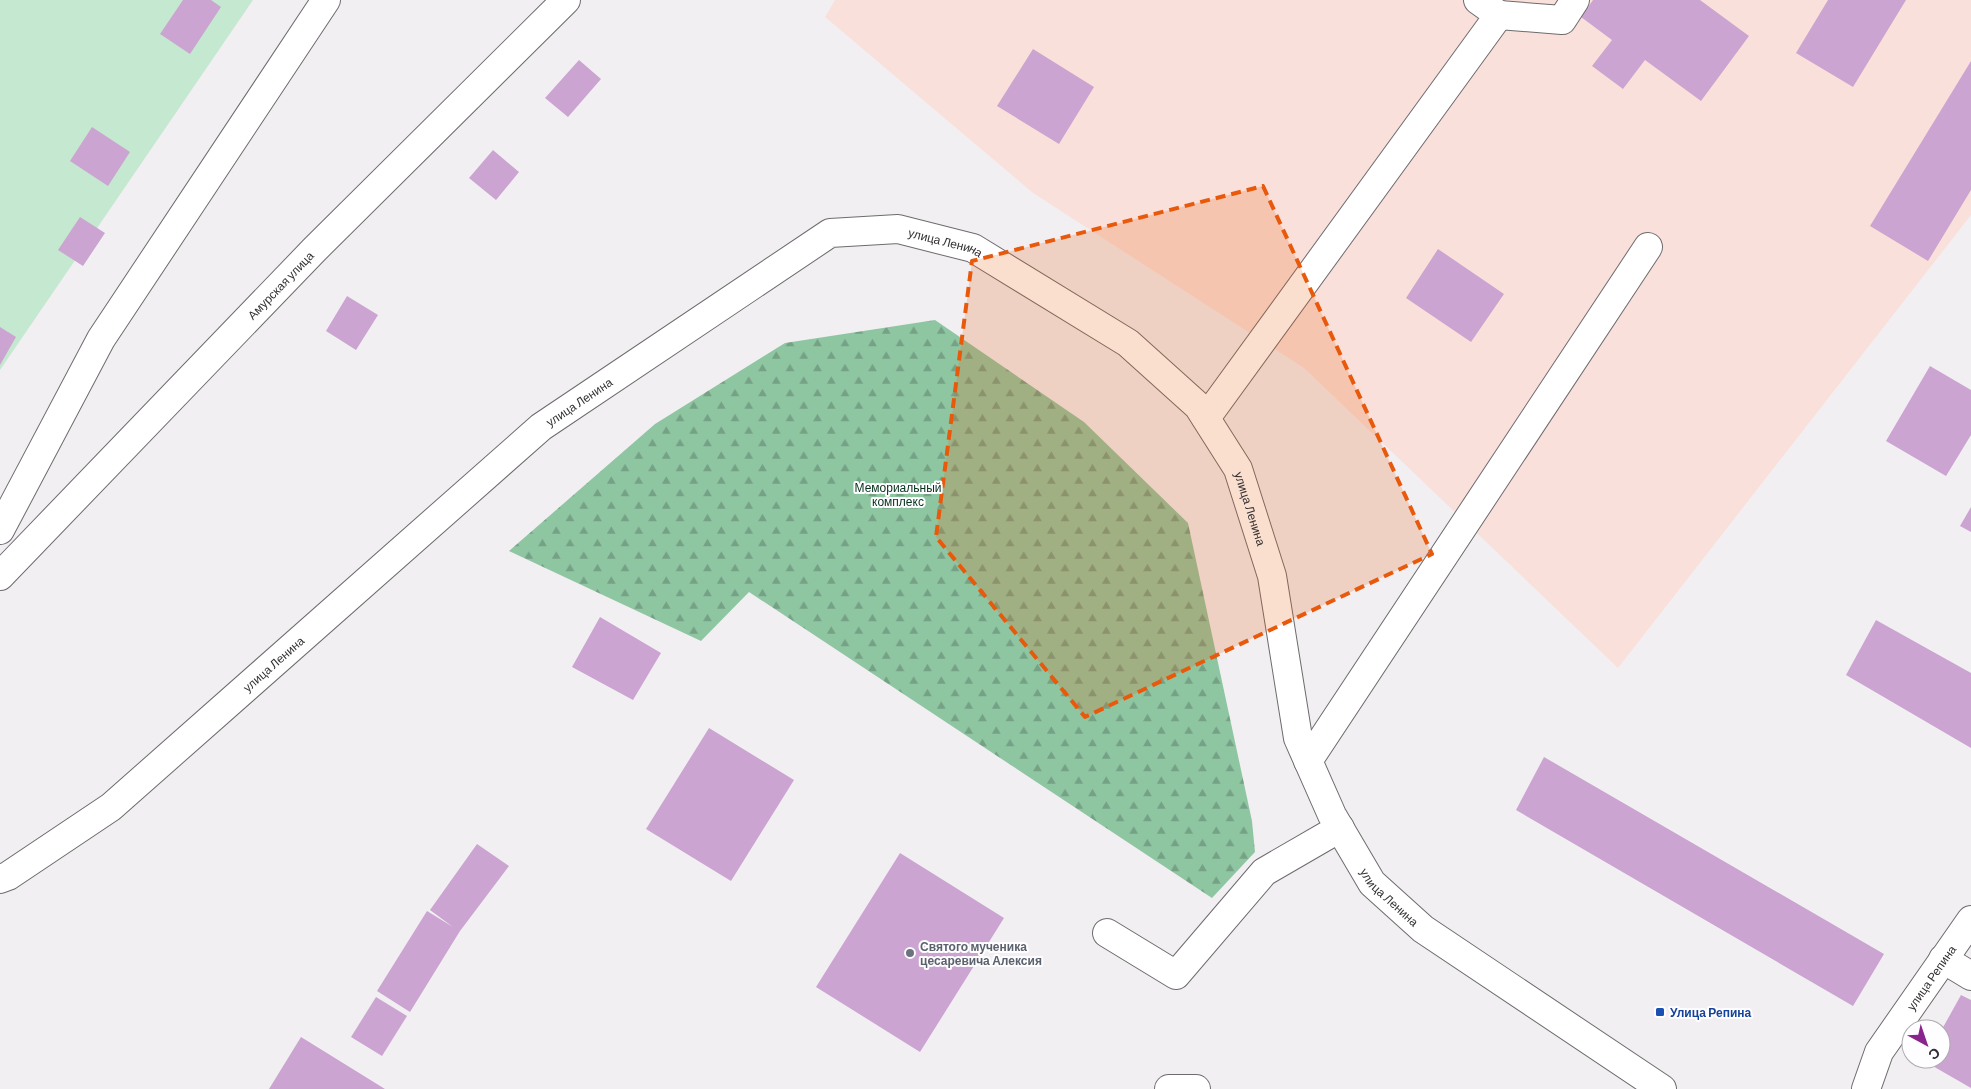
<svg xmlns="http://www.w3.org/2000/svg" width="1971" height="1089" viewBox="0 0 1971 1089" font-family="Barlow,sans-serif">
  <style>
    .industrial { fill: #fae0da }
    .forest { fill: url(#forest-firs) }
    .garden { fill: #c5e8d0 }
    .building { fill: #cba4d1 }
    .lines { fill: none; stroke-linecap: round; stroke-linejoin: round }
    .minor-casing { stroke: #6e6b6e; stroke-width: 30 }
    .major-casing { stroke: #6e6b6e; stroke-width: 30 }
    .minor { stroke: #fff; stroke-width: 28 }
    .major { stroke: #fff; stroke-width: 28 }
    .marked { fill: #e8590c; fill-opacity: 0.2; stroke: #e8590c; stroke-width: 4; stroke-dasharray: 10 6; stroke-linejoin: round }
    .worship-dot { fill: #6b7280; stroke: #fefdff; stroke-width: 2 }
    .transit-dot { fill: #1a4fb4; stroke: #fefdff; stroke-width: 2 }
    .labels { text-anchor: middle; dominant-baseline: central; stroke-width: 4; stroke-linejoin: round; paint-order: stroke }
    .street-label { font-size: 12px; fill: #333133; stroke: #fefdff }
    .park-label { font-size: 12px; fill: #05321b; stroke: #fefdff }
    .worship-label { font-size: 12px; font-weight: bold; fill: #5b616d; stroke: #fefdff; text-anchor: start }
    .transit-label { font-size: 12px; font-weight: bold; fill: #164399; stroke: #fefdff; text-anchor: start }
  </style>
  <defs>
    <pattern id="forest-firs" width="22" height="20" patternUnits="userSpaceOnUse" patternTransform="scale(1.25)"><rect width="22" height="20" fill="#8fc6a2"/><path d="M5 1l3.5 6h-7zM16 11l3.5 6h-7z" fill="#75a185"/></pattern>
  </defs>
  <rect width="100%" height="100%" fill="#f2eff3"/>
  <path class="industrial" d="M835,0H1971V215L1618,668L1304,368L1033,193L825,17Z"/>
  <path class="forest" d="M935,320L1084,422L1188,523L1252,821L1255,852L1212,898L749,592L701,641L509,551L655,424L785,343Z"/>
  <path class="garden" d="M0,0H253L0,370Z"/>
  <path class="building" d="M183,0H211L221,7L190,54L160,34Z
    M1593,0H1700L1749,36L1701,101L1645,60L1623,89L1592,66L1612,40L1581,17Z
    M1828,0H1906L1853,87L1796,53Z
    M1033,49L1094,87L1059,144L997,106Z
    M579,60L601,79L568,117L545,98Z
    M1971,61V190L1928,261L1870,226Z
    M92,127L130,152L108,186L70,161Z
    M493,150L519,172L496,200L469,178Z
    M80,217L105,233L83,266L58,250Z
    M1438,249L1504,294L1471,342L1406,298Z
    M347,296L378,315L356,350L326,331Z
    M0,327L16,337L0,365Z
    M1930,366L1971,390V435L1946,476L1886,441Z
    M1971,507V532L1960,526Z
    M600,617L661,653L633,700L572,667Z
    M1876,620L1971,673V748L1846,675Z
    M709,728L794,780L731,881L646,829Z
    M1544,757L1884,954L1853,1006L1516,810Z
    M477,844L509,866L460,931L410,1012L377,991L427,911L453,927L430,910Z
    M900,853L1004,918L920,1052L816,987Z
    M1961,995L1971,1000V1088L1924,1061L1926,1059H1941V1031Z
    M376,997L407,1016L382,1056L351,1037Z
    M301,1037L385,1089H269Z"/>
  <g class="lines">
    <defs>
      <g id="minor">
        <path d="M1499,15L1562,20L1575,0"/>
        <path d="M1206,418L1499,15L1478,0"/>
        <path d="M0,530L101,339L326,0"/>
        <path id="s1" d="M0,576L314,250L566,0"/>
        <path d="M1308,761L1648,247"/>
        <path d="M1107,933L1176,975L1264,872L1340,828"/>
        <path d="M1943,959L1971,976"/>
        <path d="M1169,1089H1196"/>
        <path id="s2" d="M1866,1089L1879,1052L1971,920"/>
      </g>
      <g id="major">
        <path id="s3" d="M0,879L8,876L111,807L541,427L830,233L898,229L973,248L1128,343L1198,406L1238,469L1272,576L1298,738L1332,815L1372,883L1423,929L1662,1089"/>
      </g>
    </defs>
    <use href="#minor" class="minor-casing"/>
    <use href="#major" class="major-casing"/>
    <use href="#minor" class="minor"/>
    <use href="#major" class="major"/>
  </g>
  <path class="marked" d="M1263,186L1432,554L1085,717L936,537L972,261Z"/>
  <circle class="worship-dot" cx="910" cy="953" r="5"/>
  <rect class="transit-dot" x="1655" y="1007" width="10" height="10" rx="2.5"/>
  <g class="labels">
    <g class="street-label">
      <text stroke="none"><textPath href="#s3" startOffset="1172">улица Ленина</textPath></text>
      <text stroke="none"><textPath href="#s1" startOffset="404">Амурская улица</textPath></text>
      <text stroke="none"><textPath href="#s3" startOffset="752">улица Ленина</textPath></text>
      <text stroke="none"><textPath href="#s3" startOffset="1592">улица Ленина</textPath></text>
      <text stroke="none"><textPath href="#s3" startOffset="349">улица Ленина</textPath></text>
      <text stroke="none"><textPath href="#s3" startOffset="2012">улица Ленина</textPath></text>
      <text stroke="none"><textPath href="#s2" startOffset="130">улица Репина</textPath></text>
    </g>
    <g class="park-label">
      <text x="898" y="487">Мемориальный<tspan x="898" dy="14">комплекс</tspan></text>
    </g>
    <g class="worship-label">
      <text x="920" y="946">Святого мученика<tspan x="920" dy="14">цесаревича Алексия</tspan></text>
    </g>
    <g class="transit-label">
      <text x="1670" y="1012">Улица Репина</text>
    </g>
  </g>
  <g transform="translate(1926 1044) rotate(140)"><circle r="24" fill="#fefdff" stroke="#adabad"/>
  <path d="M0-4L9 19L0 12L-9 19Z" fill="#88248c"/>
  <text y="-8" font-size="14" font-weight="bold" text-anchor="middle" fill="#333133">С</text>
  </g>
</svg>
